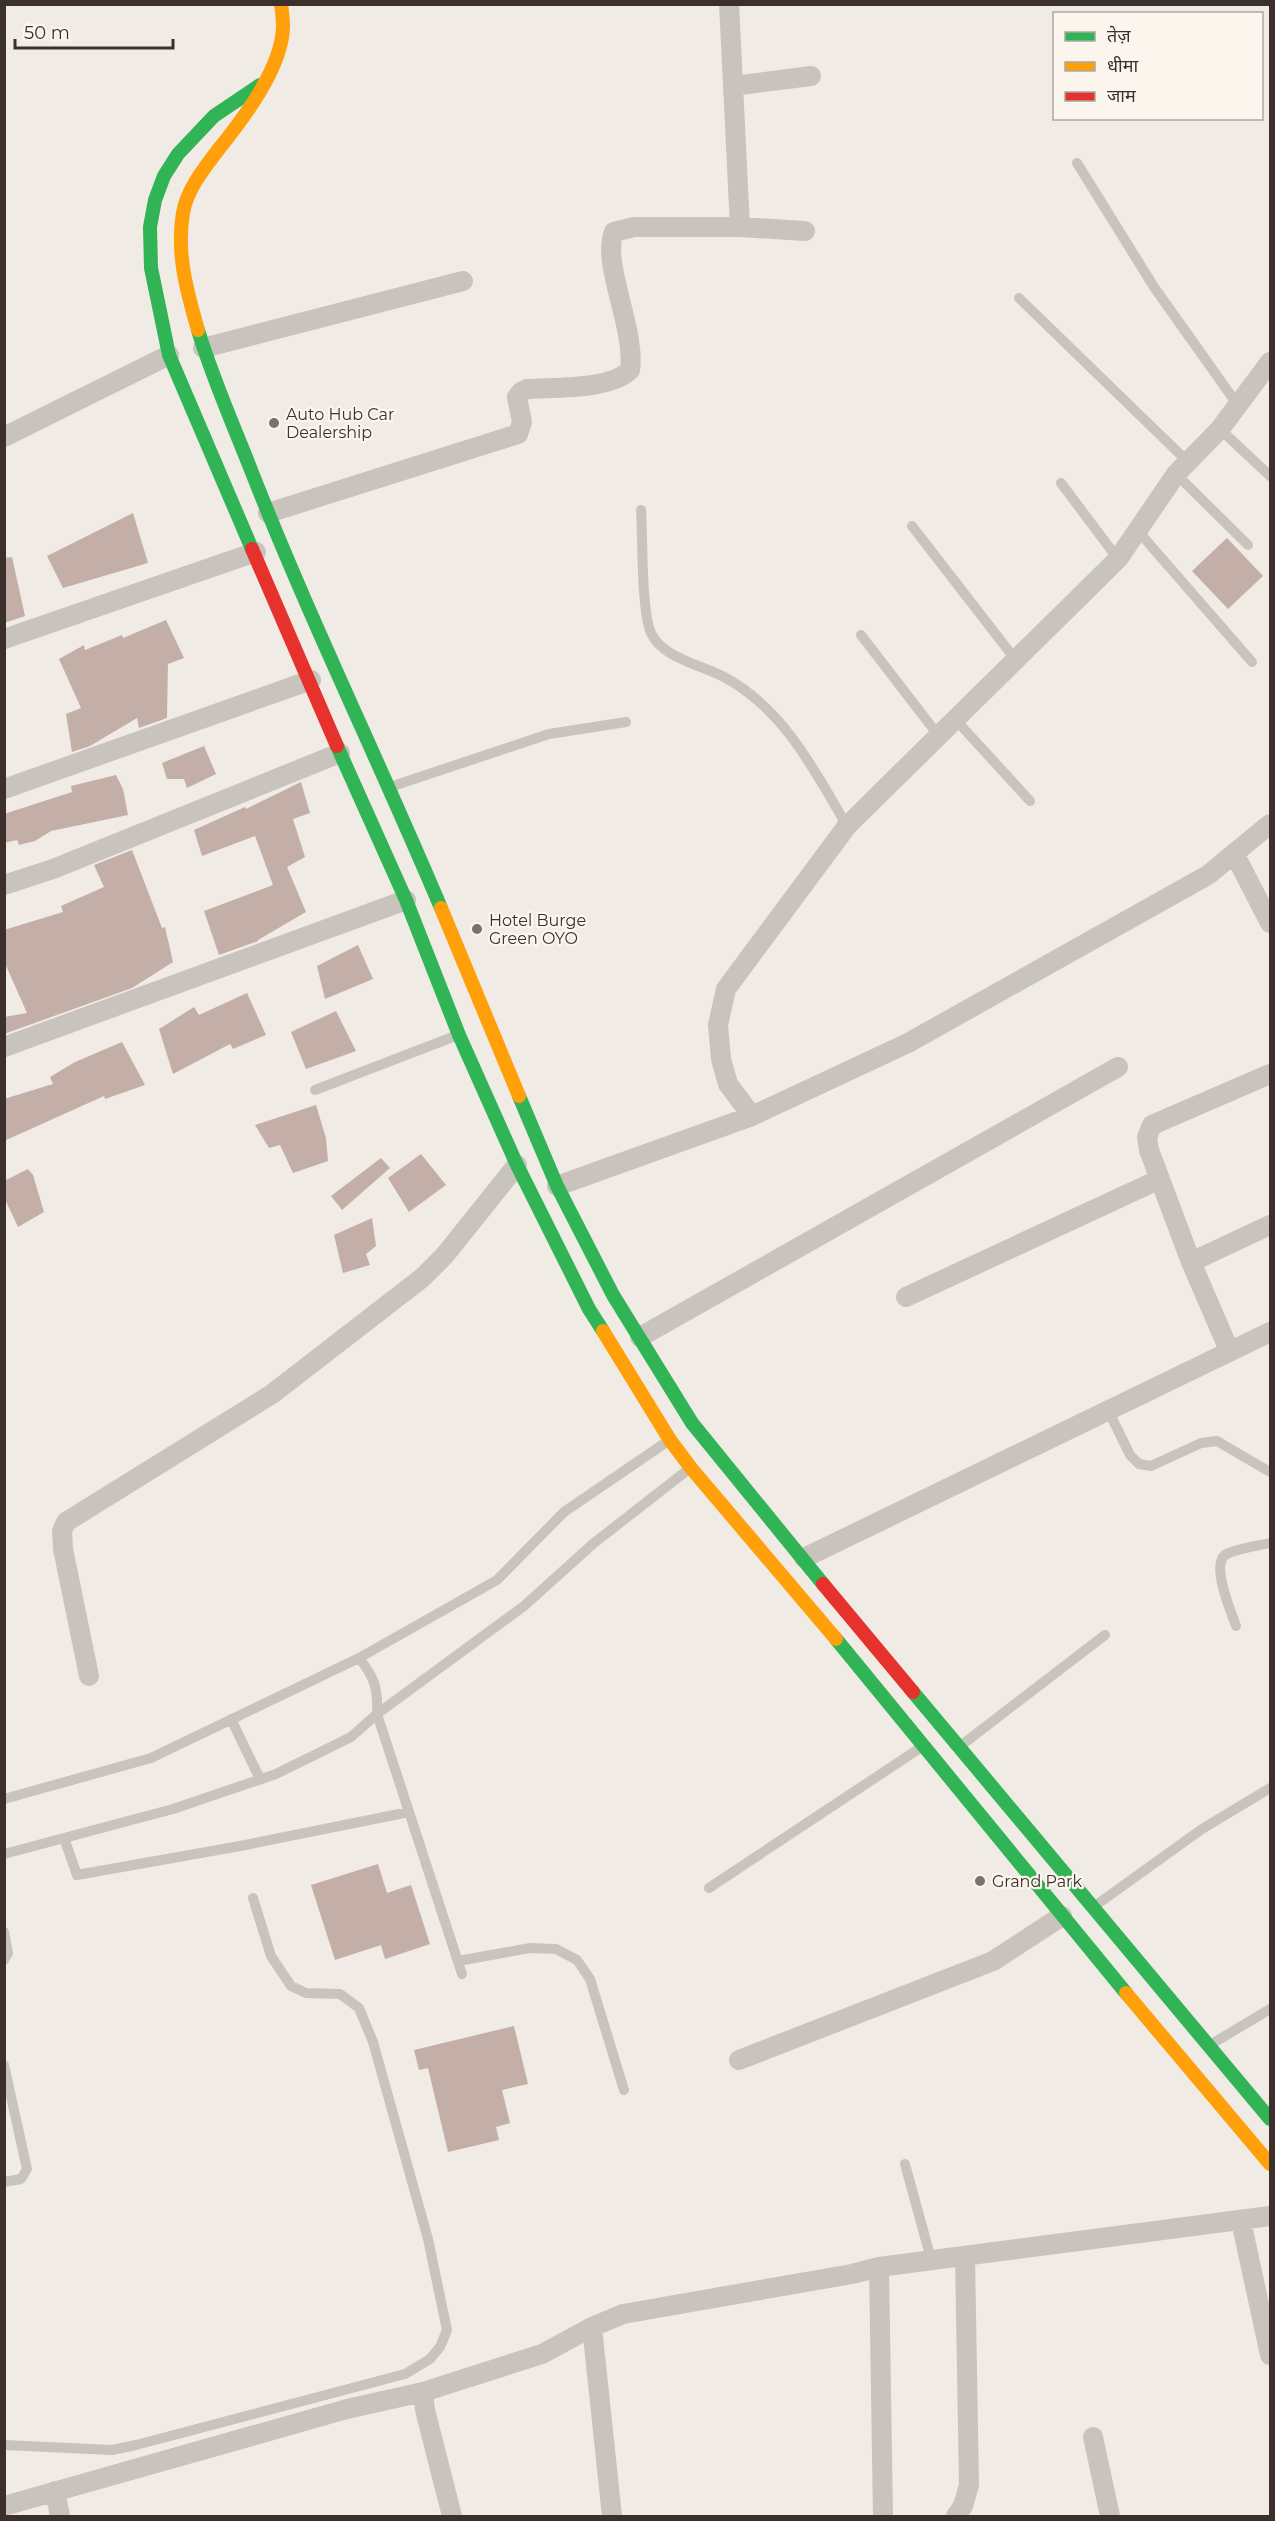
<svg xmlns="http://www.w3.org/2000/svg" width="1275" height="2521" viewBox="0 0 1275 2521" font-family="Montserrat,'Noto Sans Devanagari',sans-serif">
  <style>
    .building { fill: #c3afa7 }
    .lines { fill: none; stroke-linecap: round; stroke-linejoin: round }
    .lane { stroke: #c9c3be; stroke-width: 10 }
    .street { stroke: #c9c3be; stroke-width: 20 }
    .fast { stroke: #30b455; stroke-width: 14 }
    .slow { stroke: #ff9f0a; stroke-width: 14 }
    .jam { stroke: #e5322d; stroke-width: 14 }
    .poi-dot { fill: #7a716c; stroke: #fbf5ee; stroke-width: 2 }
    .labels { text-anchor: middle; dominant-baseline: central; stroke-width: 4.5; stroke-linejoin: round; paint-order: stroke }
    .poi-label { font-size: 16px; fill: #3b302b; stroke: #fbf5ee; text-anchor: start }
  </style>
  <rect width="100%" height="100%" fill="#f0ebe5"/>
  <path class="building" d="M133,513L148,563L63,588L47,556Z
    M1227,538L1263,576L1228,609L1192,571Z
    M12,557L25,616L4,623V558Z
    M166,620L184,658L168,664L167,718L139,728L137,718L90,746L72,752L66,714L81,708L59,659L84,645L85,650L122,635L123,638Z
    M204,746L216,774L187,788L184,779H167L162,763Z
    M116,775L123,789L128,815L51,831L35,841L19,845L17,840L4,843V814L72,792L71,786Z
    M301,782L310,813L293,819L305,857L287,867L306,912L258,940V941L219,955L204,911L273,885L255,836L202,856L194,830L245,807L246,809Z
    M132,850L162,928L165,927L173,962L132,988L4,1034V1017L27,1013L4,961V930L63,912L61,906L104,887L94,865Z
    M358,945L373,979L325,999L317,966Z
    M247,993L266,1035L233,1049L230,1044L173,1074L159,1029L194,1007L199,1015Z
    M336,1011L356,1051L306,1069L291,1032Z
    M122,1042L145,1085L105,1099L104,1096L4,1141V1099L53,1084L50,1077L75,1062Z
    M316,1105L326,1138L328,1161L293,1173L280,1145L269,1148L255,1125Z
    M421,1154L446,1185L409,1212L388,1178Z
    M381,1158L390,1168L342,1210L331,1196Z
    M28,1169L33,1175L44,1212L18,1227L4,1197V1181Z
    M372,1218L376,1246L366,1254L370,1265L343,1273L334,1235Z
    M378,1864L387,1893L411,1885L430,1944L385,1959L381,1945L335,1960L311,1885Z
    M514,2026L528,2084L502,2090L510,2123L496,2127L499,2140L448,2152L428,2068L419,2070L414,2050Z"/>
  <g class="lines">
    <path class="lane" d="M1077,163L1154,287L1237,404
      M1019,298L1188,462
      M1220,429L1270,476
      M1176,474L1248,545
      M1061,483L1118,559
      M641,510C643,539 641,609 651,633C662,658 702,665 724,677C783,708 815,771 847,826
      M912,526L1015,659
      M1138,531L1252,662
      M861,635L938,735
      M955,719L1030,801
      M390,787L549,734L626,722
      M315,1090L458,1035
      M1108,1410L1130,1455L1139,1464L1151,1466L1201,1443L1217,1441L1270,1472
      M1236,1626C1231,1611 1211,1566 1225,1555C1236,1548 1258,1546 1270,1543
      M359,1658C375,1678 378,1688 377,1714L462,1974
      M231,1719L260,1779
      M959,1747L1105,1635
      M4,1799L151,1758L359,1658L497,1580L564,1512L668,1441
      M64,1838L77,1875L240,1846L409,1812
      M4,1854L173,1809L276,1774L351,1737L377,1714L524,1606L594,1543L689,1469
      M709,1888L923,1746
      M1092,1908L1202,1829L1270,1788
      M4,1932L8,1953L4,1960
      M458,1961L530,1948L556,1949L577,1960L590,1979L624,2090
      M1210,2045L1270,2009
      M4,2065L27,2169L21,2179L4,2182
      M905,2164L931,2259
      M4,2445L112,2450L136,2445L405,2374L430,2359L440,2347L447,2330L428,2239L373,2042L359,2008L340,1994L306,1993L291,1986L271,1956L253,1898"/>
    <path class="street" d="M729,4L740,227
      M733,86L811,76
      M203,348L463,281
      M4,437L169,355
      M268,513L518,434L522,422L517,397L521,392L527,389C556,387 610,390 630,370C636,329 601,263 614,232L634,227H740L805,231
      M4,639L256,552
      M4,789L311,680
      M1235,855L1270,923
      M4,885L53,869L340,753
      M4,1047L406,900
      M752,1116L728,1084L721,1059L718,1025L726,989L847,826L1118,559L1176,474L1220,429L1270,362
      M557,1186L752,1116L908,1043L1208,875L1270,824
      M1191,1262L1270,1225
      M906,1297L1160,1179
      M640,1337L1118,1067
      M1229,1350L1191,1262L1149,1150L1147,1137L1152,1125L1270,1074
      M804,1558L1270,1332
      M89,1676L63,1549L62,1531L66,1522L272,1394L422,1278L445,1255L517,1165
      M739,2060L993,1961L1062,1916
      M1241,2221L1270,2355
      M879,2267L883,2516
      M592,2327L612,2516
      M423,2392L425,2410L452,2516
      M1093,2437L1110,2516
      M55,2491L60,2516
      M4,2506L347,2409L423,2392L542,2354L592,2327L623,2314L852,2274L879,2267L1270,2216
      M956,2516L963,2506L969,2485L965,2256"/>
    <path class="fast" d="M198,330C212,377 233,424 251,470C309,618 379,761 441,908
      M252,549L169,355L151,268L150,227L155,200L164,176L178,154L214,116L260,85
      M337,746L406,900L459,1035L517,1165L589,1309L603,1331
      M519,1096L557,1186L613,1295L692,1423L823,1584
      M836,1639L1126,1993
      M913,1692L1270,2119"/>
    <path class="slow" d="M198,330C187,292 176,253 183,213C187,189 204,169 218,150C243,119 282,68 283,27C283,19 282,11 281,4
      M441,908L519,1096
      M603,1331L670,1440L691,1468L836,1639
      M1126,1993L1270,2164"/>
    <path class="jam" d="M252,549L337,746
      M823,1584L913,1692"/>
  </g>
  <g class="poi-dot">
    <circle cx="274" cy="423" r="6"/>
    <circle cx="477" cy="929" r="6"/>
    <circle cx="980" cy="1881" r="6"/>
  </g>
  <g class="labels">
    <g class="poi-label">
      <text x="286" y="414">Auto Hub Car<tspan x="286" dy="18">Dealership</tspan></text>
      <text x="489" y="920">Hotel Burge<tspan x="489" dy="18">Green OYO</tspan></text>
      <text x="992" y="1881">Grand Park</text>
    </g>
  </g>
  <rect width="1275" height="2521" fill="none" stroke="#3b302b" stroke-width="12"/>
  <rect x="1053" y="12" width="210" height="108" fill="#fbf5ee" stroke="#aea6a0" stroke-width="1.5"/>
  <rect x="1065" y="32" width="30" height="9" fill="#30b455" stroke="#aea6a0" stroke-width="1.5"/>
  <text x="1107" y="42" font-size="18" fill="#3b302b">तेज़</text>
  <rect x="1065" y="62" width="30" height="9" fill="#ff9f0a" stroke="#aea6a0" stroke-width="1.5"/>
  <text x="1107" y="72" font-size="18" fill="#3b302b">धीमा</text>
  <rect x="1065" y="92" width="30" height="9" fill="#e5322d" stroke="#aea6a0" stroke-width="1.5"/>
  <text x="1107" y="102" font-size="18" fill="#3b302b">जाम</text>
  <path d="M15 39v9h158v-9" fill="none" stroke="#3b302b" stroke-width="3"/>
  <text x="24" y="39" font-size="18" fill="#3b302b" stroke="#fbf5ee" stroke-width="4.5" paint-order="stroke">50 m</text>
</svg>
